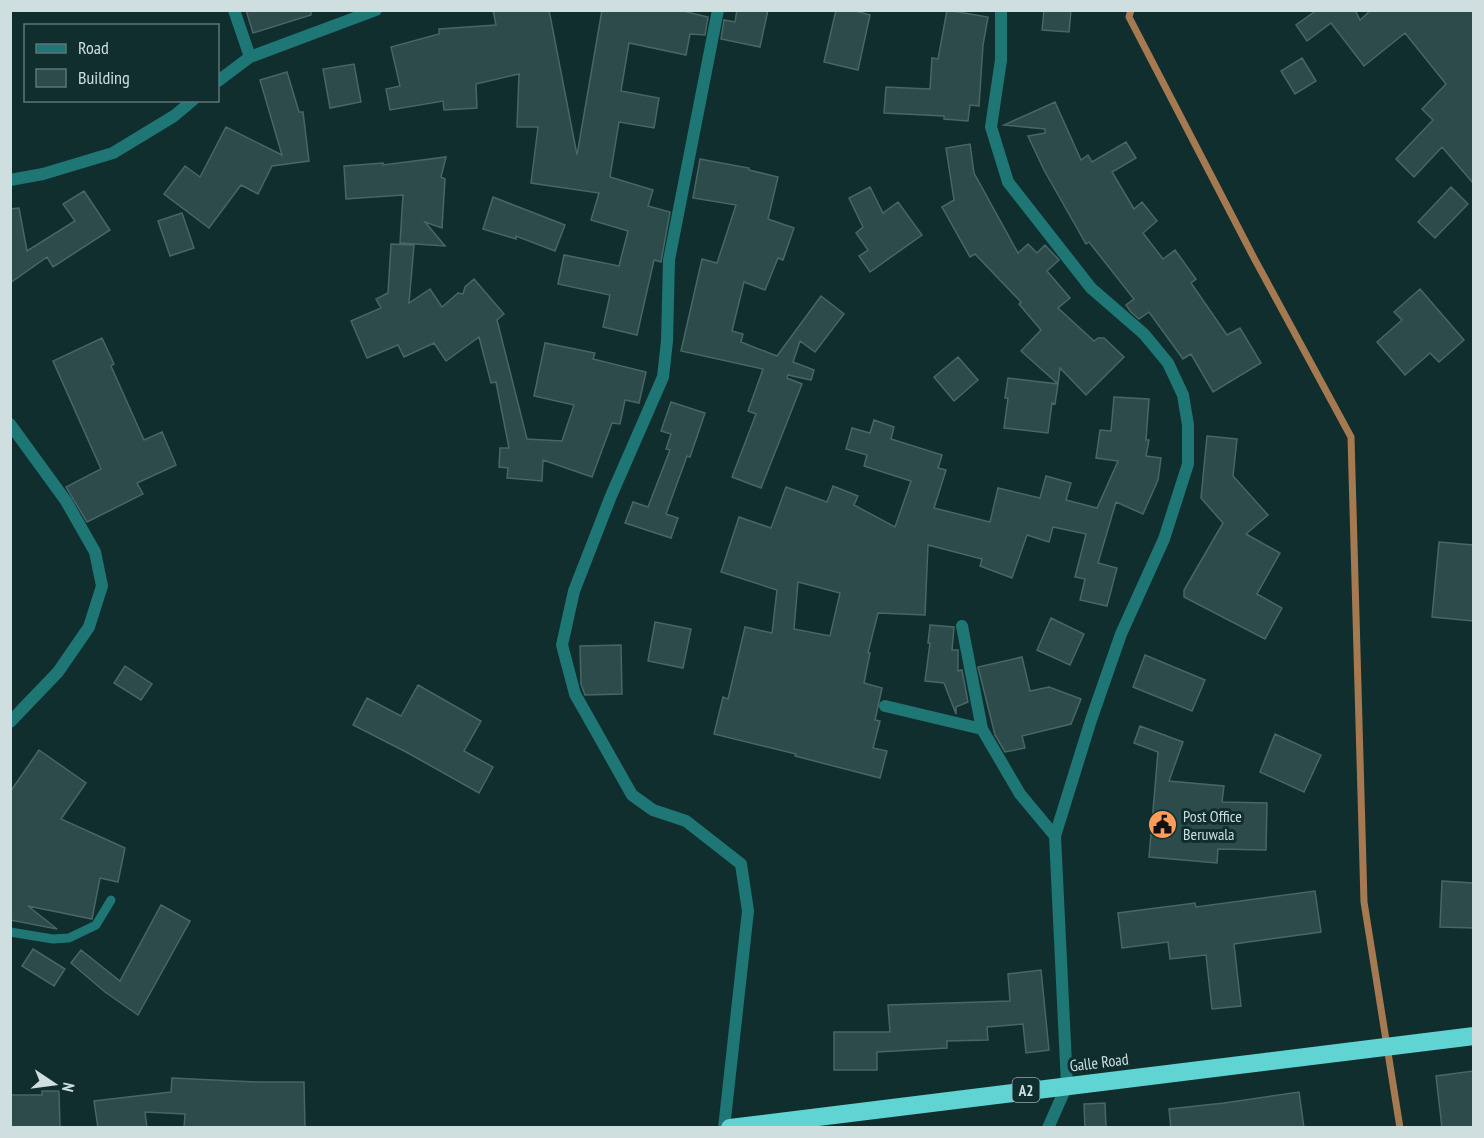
<svg xmlns="http://www.w3.org/2000/svg" width="1484" height="1138" viewBox="0 0 1484 1138" font-family="'PT Sans Narrow',sans-serif">
  <style>
    .lines { fill: none; stroke-linecap: round; stroke-linejoin: round }
    .stream { stroke: #a67a51; stroke-width: 7 }
    .building { fill: #2e4b4b; stroke: #486665; stroke-width: 1.5; fill-rule: evenodd }
    .lane { stroke: #1e7675; stroke-width: 9 }
    .street { stroke: #1e7675; stroke-width: 12 }
    .highway { stroke: #5fd4d3; stroke-width: 18 }
    .labels { text-anchor: middle; dominant-baseline: central; stroke-width: 6; stroke-linejoin: round; paint-order: stroke }
    .shield { fill: #112e2e; stroke: #96aaaa; stroke-width: 1.5 }
    .shield-label { font-size: 15px; font-weight: bold; fill: #cfdfdf }
    .poi-label { font-size: 16px; fill: #cfdfdf; stroke: #112e2e; text-anchor: start }
    .street-label { font-size: 16px; fill: #cfdfdf; stroke: #112e2e }
  </style>
  <rect width="100%" height="100%" fill="#112e2e"/>
  <g class="lines">
    <path class="stream" d="M1131,10L1129,17L1254,258L1351,437L1364,902L1400,1128"/>
  </g>
  <path class="building" d="M246,10H311V15L253,33Z
    M493,10H549L577,155L602,10H679L708,17L705,35L690,34L686,55L629,43L621,91L659,98L654,128L619,122L610,177L653,190L648,206L670,212L661,262L654,260L637,335L603,327L610,295L558,284L564,255L619,266L628,231L591,220L599,193L531,183L538,127H517L519,74L476,84L477,108L444,110L443,101L390,110L386,89L400,86L391,47L439,34V29L496,25Z
    M737,10H768L760,47L721,39L724,20L735,22Z
    M836,10H852L870,15L858,70L824,62Z
    M947,10L988,17L983,45L979,106L970,105L968,121L944,119V116L884,113L886,87L930,89L932,58L938,59Z
    M1044,10H1071L1069,32L1042,30Z
    M1317,10H1355L1360,20L1371,10H1473V183L1442,147L1414,177L1396,159L1433,120L1422,109L1446,84L1405,33L1364,66L1331,23L1307,41L1296,25Z
    M1302,58L1316,81L1295,94L1281,71Z
    M354,64L361,102L330,108L323,69Z
    M287,72L299,112H303L309,161L272,166L258,194L241,185L209,228L164,194L185,166L200,177L226,127L282,155L260,80Z
    M1055,102L1081,160L1088,155L1092,162L1126,142L1136,158L1112,172L1134,209L1142,202L1157,221L1143,233L1163,259L1175,250L1196,279L1191,283L1227,335L1240,328L1261,363L1213,392L1191,354L1183,359L1149,312L1139,319L1131,312L1126,305L1134,299L1089,242L1086,244L1044,170L1028,136L1045,133V129L1004,125Z
    M970,144L974,173L1018,253L1028,244L1037,253L1045,245L1059,260L1047,271L1070,298L1058,308L1094,341L1098,338H1104L1124,357L1086,395L1060,368L1058,384L1021,351L1041,330L1019,304L1021,302L975,254L970,257L942,207L954,200L946,148Z
    M446,157L441,177L445,179L442,228L425,222L445,246L400,243L403,195L346,199L344,166L383,163V165Z
    M700,159L749,168V170L778,177L768,219L794,228L783,260L778,258L765,290L744,282L732,331L743,334L741,342L777,356L821,296L844,314L815,352L800,341L793,362L814,370L811,380L788,375L787,378L802,384L761,488L732,477L756,414L748,411L763,369L681,351L702,259L717,263L736,205L693,198Z
    M870,187L883,213L898,202L922,235L870,272L859,256L868,250L856,233L863,227L849,198Z
    M1451,187L1468,204L1435,238L1418,222Z
    M84,191L110,230L53,267L47,257L10,283V209L19,208L27,251L75,221L63,204Z
    M493,197L565,225L555,251L516,236V239L483,229Z
    M182,213L194,248L170,256L158,221Z
    M391,244L414,245L409,303L430,289L442,307L458,293L463,294L465,287L474,279L504,314L497,320L527,439L562,441L574,405L534,396L545,343L595,353L593,359L646,372L639,403L625,400L620,424L612,423L592,477L543,460L542,481L507,478L508,468L499,467L500,448H509L496,382L491,383L479,337L446,361L434,343L404,357L398,345L367,358L351,321L381,308L376,299L388,293Z
    M1420,289L1464,340L1439,362L1430,353L1405,375L1377,342L1402,320L1394,312Z
    M102,338L114,364L111,366L144,440L162,432L176,465L137,483L143,494L87,522L66,487L101,469L53,361Z
    M958,357L978,380L954,401L934,377Z
    M1008,378L1058,384L1055,404L1052,403L1048,433L1004,428L1008,398H1005Z
    M1114,397L1149,399L1146,440H1149L1146,456L1161,458L1158,480L1143,514L1116,502L1098,563L1117,568L1107,606L1080,600L1085,579L1075,577L1086,534L1053,527L1049,542L1027,535L1012,578L980,566L982,559L928,545L925,615L878,613L868,653H870L864,683L882,688L875,720L880,721L873,748L887,751L880,778L795,756L796,754L714,734L723,697L728,699L745,627L772,633L777,590L721,572L739,517L771,528L786,487L827,502L833,486L858,496L854,505L895,527L911,481L864,466L867,455L846,449L852,428L870,433L874,420L894,427L891,439L942,455L938,468L946,470L934,508L990,522L998,488L1040,498L1046,476L1071,483L1066,500L1097,508L1118,461L1096,458L1100,430L1111,431ZM798,582L840,593L830,636L794,629Z
    M671,402L705,413L690,457L687,456L666,514L678,518L671,538L625,523L633,502L648,507L670,450L666,449L671,434L661,431Z
    M1207,436L1237,439L1233,476L1268,515L1246,534L1280,553L1257,594L1282,608L1265,639L1184,597V590L1223,523L1201,498Z
    M1439,542L1473,545V621L1432,617Z
    M1051,618L1084,634L1070,665L1037,650Z
    M655,622L691,629L683,668L648,661Z
    M930,625L954,627L952,650H958V671L962,670L968,702L956,707V714L944,683L925,681L930,643H928Z
    M621,645L622,694L585,695L581,684L580,646Z
    M1145,655L1205,680L1192,711L1133,687Z
    M1022,657L1030,691L1049,687L1081,699L1071,724L1022,736L1025,748L1005,752L995,735L978,667Z
    M125,666L152,684L141,700L114,683Z
    M418,685L481,721L464,751L493,767L479,793L408,753L353,725L367,698L401,716Z
    M1140,726L1183,742L1169,781L1224,786L1222,802L1267,803L1266,850L1218,849L1217,863L1149,857L1158,752L1134,743Z
    M1275,734L1321,755L1304,792L1260,772Z
    M39,750L86,783L61,819L125,848L118,882L100,878L92,919L28,906L57,929L10,920V792Z
    M1442,881L1473,883V928L1440,927Z
    M1315,891L1321,932L1234,944L1241,1006L1212,1009L1206,955L1170,959L1168,942L1122,948L1118,913L1195,903L1196,907Z
    M161,905L190,921L138,1015L105,992L71,963L81,950L120,981Z
    M33,949L65,969L54,986L22,966Z
    M1041,970L1049,1050L1026,1053L1023,1024L987,1027L988,1040L947,1041V1048L877,1052V1070H834V1032H890L888,1005L1010,1001L1008,974Z
    M1473,1071V1128H1442L1436,1076Z
    M172,1078L258,1082H304L305,1128H184L185,1114L145,1112L147,1128H98L94,1101L171,1092Z
    M42,1091H59L60,1128H10V1095H42Z
    M1299,1092L1304,1128H1171L1169,1109L1224,1103Z
    M1105,1103L1106,1128H1085L1084,1104Z"/>
  <g class="lines">
    <path class="lane" d="M10,932L53,939L69,938L96,925L111,900"/>
    <path class="street" d="M234,10L250,57
      M718,10L669,260L667,341L663,377L611,496L574,591L562,645L575,694L632,795L653,810L686,821L741,864L748,911L724,1128
      M1001,10V60L991,127L1008,182L1091,288L1144,334L1168,363L1183,395L1188,425V464L1164,539L1121,634L1091,720L1055,836L1067,1085L1048,1128
      M218,81L250,57L376,10
      M10,180L43,174L113,153L174,116L193,100
      M10,424L66,501L95,552L102,586L89,627L58,672L10,722
      M962,626L982,729L1020,794L1055,836
      M885,706L982,729"/>
    <path class="highway" d="M730,1128L1474,1036"/>
  </g>
  <defs>
    <symbol id="civic-disc" viewBox="-11 -11 22 22"><circle r="9.5" fill="#fe9c58" stroke="#112e2e"/><path d="M-.6-6.5H3V-4.5H.6V-3L4-1V1h2V6H-6V1h2V-1L-.6-3ZM-1.2 2.5V6h2.4V2.5Z" fill="#111"/></symbol>
  </defs>
  <g fill-rule="evenodd">
    <use href="#civic-disc" x="1146" y="808" width="33" height="33"/>
  </g>
  <g class="labels">
    <rect class="shield" x="1012.5" y="1078" width="27" height="24" rx="4.5"/>
    <g class="shield-label">
      <text x="1026" y="1090">A2</text>
    </g>
    <g class="poi-label">
      <text x="1183" y="816">Post Office<tspan x="1183" dy="18">Beruwala</tspan></text>
    </g>
    <g class="street-label">
      <text transform="translate(1099 1062) rotate(-7)">Galle Road</text>
    </g>
  </g>
  <rect width="1484" height="1138" fill="none" stroke="#cfdfdf" stroke-width="24"/>
  <rect x="24" y="24" width="195" height="78" fill="#112e2e" stroke="#5d7575" stroke-width="1.5"/>
  <rect x="36" y="44" width="30" height="9" fill="#1e7675" stroke="#5d7575" stroke-width="1.5"/>
  <text x="78" y="54" font-size="18" fill="#cfdfdf">Road</text>
  <rect x="36" y="69" width="30" height="18" fill="#2e4b4b" stroke="#5d7575" stroke-width="1.5"/>
  <text x="78" y="84" font-size="18" fill="#cfdfdf">Building</text>
  <g transform="translate(54 1084) rotate(103)" stroke="#112e2e" stroke-width="4.5" paint-order="stroke">
  <path d="M0-4.5L10 22L0 15L-10 22Z" fill="#cfdfdf"/>
  <text y="-9" font-size="16" font-weight="bold" text-anchor="middle" fill="#cfdfdf">N</text>
  </g>
</svg>
